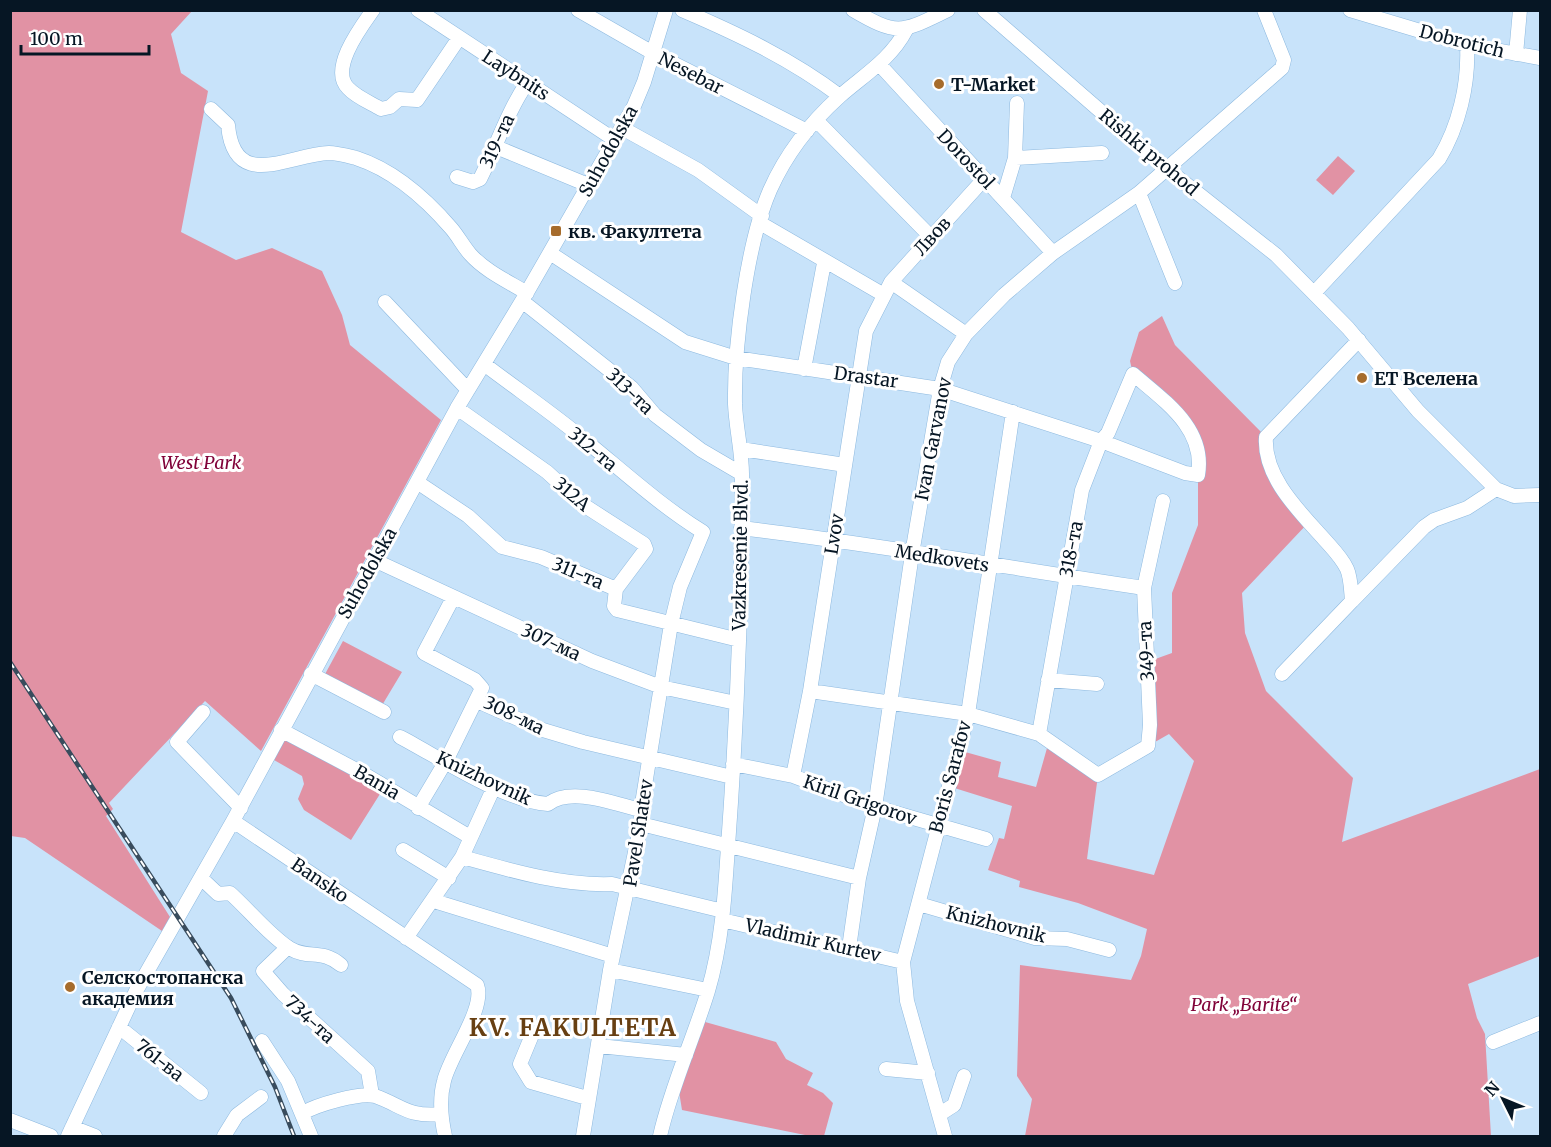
<svg xmlns="http://www.w3.org/2000/svg" width="1551" height="1147" viewBox="0 0 1551 1147" font-family="Merriweather,serif">
  <style>
    .green { fill: #e192a4 }
    .lines { fill: none; stroke-linecap: round; stroke-linejoin: round }
    .minor-casing { stroke: #8db9df; stroke-width: 15 }
    .minor { stroke: #fff; stroke-width: 14 }
    .rail-casing { stroke: #394c5d; stroke-width: 4.5 }
    .rail { stroke: #fff; stroke-width: 2; stroke-dasharray: 7; stroke-linecap: butt }
    .poi-dot { fill: #a66c2c; stroke: #fff; stroke-width: 2 }
    .labels { text-anchor: middle; dominant-baseline: central; stroke-width: 6; stroke-linejoin: round; paint-order: stroke }
    .street-label { font-size: 18px; fill: #061624; stroke: #fff }
    .poi-label { font-size: 18px; font-weight: bold; fill: #061624; stroke: #fff; text-anchor: start }
    .park-label { font-size: 18px; font-style: italic; fill: #810339; stroke: #fff }
    .district-label { font-size: 24px; font-weight: bold; letter-spacing: 1.5px; fill: #673f12; stroke: #fff }
  </style>
  <rect width="100%" height="100%" fill="#c8e3fa"/>
  <path class="green" d="M11,11H192L171,34L181,73L208,91L181,232L236,260L272,248L322,271L342,315L350,345L441,420L261,751L205,701L109,803L113,809L106,816L170,917L162,931L25,838L11,836Z
    M1338,156L1355,171L1333,195L1316,180Z
    M1162,316L1175,345L1266,437L1265,450L1309,522L1242,593L1245,633L1266,691L1353,778L1342,842L1540,769V956L1468,984L1477,1018L1485,1034L1491,1136H1025L1032,1099L1017,1076L1020,965L1131,980L1141,956L1147,929L1078,903L1019,887L1020,881L988,870L999,838L1004,839L1012,806L948,786L958,750L1001,762L998,777L1036,787L1049,741L1098,775L1087,859L1154,875L1194,761L1169,734L1148,746L1147,662L1172,653V593L1198,525V475L1182,416L1133,374L1130,361L1139,332Z
    M343,641L402,672L381,707L324,676Z
    M281,730L385,786L351,840L304,810L298,799L304,784L302,776L267,756Z
    M698,1020L776,1042L786,1059L813,1073L807,1085L823,1093L833,1103L824,1136H810L682,1110L677,1079Z"/>
  <g class="lines">
    <defs>
      <path id="minor" d="M373,10C361,27 329,69 348,88C356,97 371,103 381,109L390,107L399,99L417,100L459,38
        M418,10L615,140
        M578,10L653,53L807,131
        M682,10C738,34 791,59 840,96
        M853,10C899,37 902,32 948,10
        M984,10L1167,169L1276,255L1348,328L1418,411L1496,489L1514,496L1540,495
        M1350,10L1467,45L1540,58
        M1516,54L1520,10
        M879,64L1053,253
        M211,109L228,125C234,192 287,155 329,153C337,153 348,156 356,158C393,170 426,199 451,228C458,236 463,246 470,254C485,271 509,282 527,293
        M816,120L931,237
        M622,128L698,170L762,216
        M496,147L588,185
        M1015,158L1017,103
        M457,177L473,182L480,179C496,148 507,112 527,83
        M1139,193L1175,283
        M1003,198L1015,158L1102,153
        M760,223L884,295
        M550,253L685,342L736,358L940,389L1101,441L1185,473L1198,475C1206,428 1164,401 1133,374L1108,433L1101,441L1082,490L1039,734
        M891,282L966,334
        M1315,292L1439,159C1459,126 1469,84 1467,45
        M522,301L632,388L655,415L701,450L742,474
        M385,302L468,390
        M484,364C518,390 554,414 587,442C625,473 661,506 703,532L680,587L671,624L641,810V824L610,970L583,1136
        M804,369L824,263
        M457,408L547,472L582,504L644,544L646,549L616,589
        M741,449L845,465
        M417,482L468,516L502,547L541,557L616,589
        M741,528C876,544 1010,568 1144,588
        M374,560L592,661L661,687L736,703
        M616,589L614,606L617,610L739,640
        M1352,601L1424,527L1434,520L1467,508L1496,489
        M311,674L384,712
        M1282,674L1352,601C1351,591 1351,578 1347,569C1342,558 1332,548 1324,539C1300,512 1263,477 1266,437L1359,340
        M1048,680L1097,684
        M810,691L968,714L1039,734L1098,775L1148,746L1150,725L1144,588L1163,501
        M477,701L543,730L583,742L732,777
        M203,712L177,742L241,808
        M281,730L364,774L470,837
        M400,737C440,758 504,801 548,804C571,786 615,804 641,810
        M733,764L793,776L875,807L986,839
        M793,776L810,691L866,331L891,282L984,179
        M418,808L446,761L482,688L475,680L424,653L453,598
        M233,821L477,985C486,1008 450,1055 444,1081C439,1099 441,1118 445,1136
        M641,824L859,878
        M403,850L449,878
        M462,857C509,870 563,886 612,884L723,911
        M201,878L218,894L230,893C249,910 268,934 289,948C309,960 321,948 341,965
        M434,901L613,956
        M919,904L1035,938L1067,939L1109,950
        M722,920L903,962
        M406,938L462,857L494,787
        M288,947L263,971L283,994L368,1071L372,1095
        M849,948L859,878L875,807L912,554L940,389L948,362L966,334L1004,295L1053,253L1139,193L1282,68L1284,60L1264,10
        M610,970L708,990
        M119,1027L201,1093
        M532,1035L520,1064L531,1082L587,1098
        M262,1041L288,1081L311,1136
        M1493,1042L1540,1023
        M599,1046L686,1055
        M886,1069L928,1073
        M303,1113C316,1105 360,1092 375,1096C403,1106 407,1117 441,1114
        M940,1114L954,1105L964,1076
        M10,1120L51,1136
        M72,1127L95,1136
        M68,1136L136,991L233,821L457,408L522,301L634,106L644,82L666,10
        M224,1136L237,1115L261,1097
        M660,1136C671,1087 693,1040 708,991C722,944 725,894 728,846C737,722 742,598 742,474C742,451 736,428 735,404C734,345 747,243 770,190C786,154 811,122 840,96C864,75 891,59 906,30
        M945,1136L907,1001L903,962L968,714L1013,412"/>
    </defs>
    <use href="#minor" class="minor-casing"/>
    <use href="#minor" class="minor"/>
    <defs>
      <path id="rail" d="M10,662L231,998L275,1087L294,1136"/>
    </defs>
    <use href="#rail" class="rail-casing"/>
    <use href="#rail" class="rail"/>
  </g>
  <g class="poi-dot">
    <circle cx="939" cy="84" r="6"/>
    <rect x="550" y="225" width="12" height="12" rx="3"/>
    <circle cx="1362" cy="378" r="6"/>
    <circle cx="70" cy="987" r="6"/>
  </g>
  <g class="labels">
    <g class="street-label">
      <text transform="translate(1462 41) rotate(14)">Dobrotich</text>
      <text transform="translate(691 73) rotate(27)">Nesebar</text>
      <text transform="translate(516 75) rotate(33)">Laybnits</text>
      <text transform="translate(497 141) rotate(-65)">319-та</text>
      <text transform="translate(608 151) rotate(-61)">Suhodolska</text>
      <text transform="translate(1149 152) rotate(40)">Rishki prohod</text>
      <text transform="translate(966 159) rotate(47)">Dorostol</text>
      <text transform="translate(932 236) rotate(-48)">Лвов</text>
      <text transform="translate(866 377) rotate(8)">Drastar</text>
      <text transform="translate(630 391) rotate(44)">313-та</text>
      <text transform="translate(933 439) rotate(-79)">Ivan Garvanov</text>
      <text transform="translate(593 449) rotate(40)">312-та</text>
      <text transform="translate(572 494) rotate(40)">312А</text>
      <text transform="translate(834 534) rotate(-81)">Lvov</text>
      <text transform="translate(1071 549) rotate(-79)">318-та</text>
      <text transform="translate(740 555) rotate(-89)">Vazkresenie Blvd.</text>
      <text transform="translate(942 558) rotate(9)">Medkovets</text>
      <text transform="translate(367 573) rotate(-61)">Suhodolska</text>
      <text transform="translate(578 573) rotate(23)">311-та</text>
      <text transform="translate(551 642) rotate(25)">307-ма</text>
      <text transform="translate(1146 651) rotate(-93)">349-та</text>
      <text transform="translate(514 715) rotate(26)">308-ма</text>
      <text transform="translate(950 777) rotate(-75)">Boris Sarafov</text>
      <text transform="translate(484 778) rotate(25)">Knizhovnik</text>
      <text transform="translate(377 782) rotate(30)">Bania</text>
      <text transform="translate(860 800) rotate(19)">Kiril Grigorov</text>
      <text transform="translate(638 833) rotate(-81)">Pavel Shatev</text>
      <text transform="translate(320 880) rotate(34)">Bansko</text>
      <text transform="translate(996 924) rotate(14)">Knizhovnik</text>
      <text transform="translate(813 940) rotate(13)">Vladimir Kurtev</text>
      <text transform="translate(310 1019) rotate(43)">734-та</text>
      <text transform="translate(160 1060) rotate(38)">761-ва</text>
    </g>
    <g class="poi-label">
      <text x="951" y="84">T-Market</text>
      <text x="568" y="231">кв. Факултета</text>
      <text x="1374" y="378">ЕТ Вселена</text>
      <text x="82" y="977">Селскостопанска<tspan x="82" dy="21">академия</tspan></text>
    </g>
    <g class="park-label">
      <text x="201" y="462">West Park</text>
      <text x="1244" y="1004">Park „Barite“</text>
    </g>
    <g class="district-label">
      <text x="573" y="1027">KV. FAKULTETA</text>
    </g>
  </g>
  <rect width="1551" height="1147" fill="none" stroke="#061624" stroke-width="24"/>
  <g transform="translate(1503 1099) rotate(313)" stroke="#ffffff" stroke-width="4.5" paint-order="stroke">
  <path d="M0-4.5L10 22L0 15L-10 22Z" fill="#061624"/>
  <text y="-9" font-size="16" font-weight="bold" text-anchor="middle" fill="#061624">N</text>
  </g>
  <path d="M21 45v9h128v-9" fill="none" stroke="#061624" stroke-width="3"/>
  <text x="30" y="45" font-size="18" fill="#061624" stroke="#ffffff" stroke-width="4.5" paint-order="stroke">100 m</text>
</svg>
